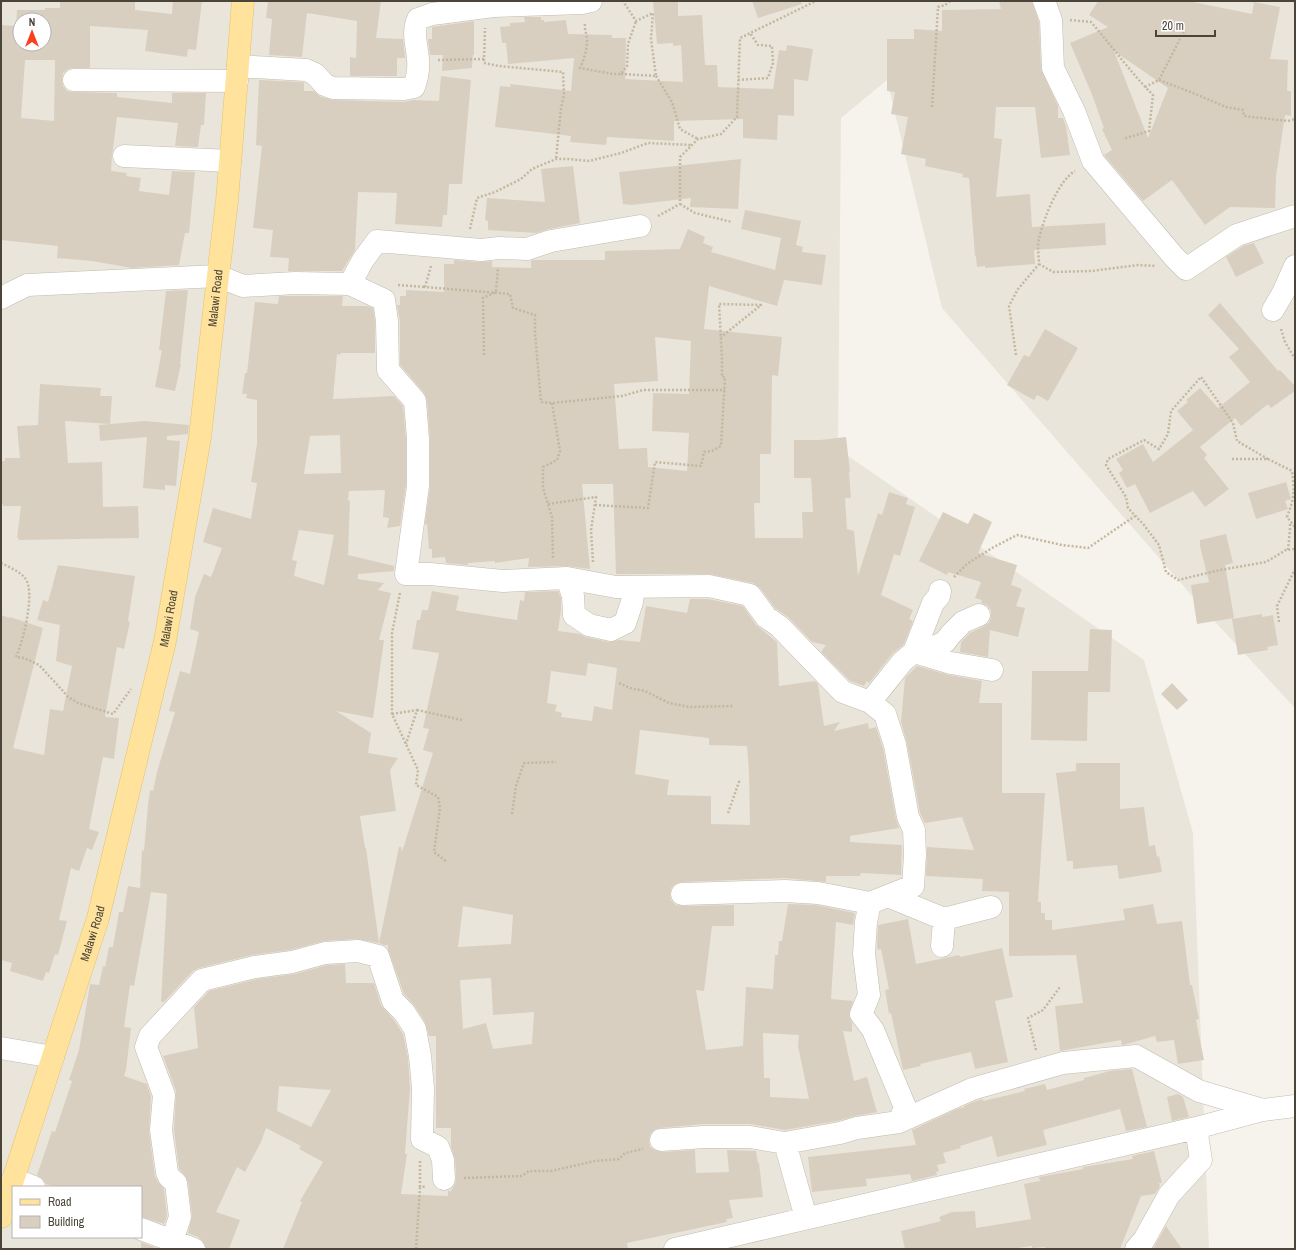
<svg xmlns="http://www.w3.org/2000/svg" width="1296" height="1250" viewBox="0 0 1296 1250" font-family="'Archivo Narrow',sans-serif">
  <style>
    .residential { fill: #eae5da; fill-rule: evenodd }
    .building { fill: #d8cfc1; fill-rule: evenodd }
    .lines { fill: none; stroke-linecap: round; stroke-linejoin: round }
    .minor-casing { stroke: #c2bbae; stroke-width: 23 }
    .major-casing { stroke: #e6c16a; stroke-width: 23 }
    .path { stroke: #c4b79f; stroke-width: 2.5; stroke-dasharray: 2 2; stroke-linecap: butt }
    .minor { stroke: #fff; stroke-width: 22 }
    .major { stroke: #ffe39c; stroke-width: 22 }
    .labels { text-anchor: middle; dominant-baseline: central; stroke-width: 3.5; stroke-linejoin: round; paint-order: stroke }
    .street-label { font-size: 12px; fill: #4b4439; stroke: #fff }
  </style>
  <rect width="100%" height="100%" fill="#f6f3ec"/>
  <path class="residential" d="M1,1H1295V708L1206,612L942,308L887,80L841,118L838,449L1144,660L1193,833L1209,1249H1ZM20,20H44V44H20ZM13,1187H141V1237H13Z"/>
  <path class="building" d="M60,1H135V10L172,14L173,1H202L196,50L188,49L187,57L145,51L148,30L90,26V68H74L68,69L63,73L62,80L63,86L67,91L74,92L117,93V97L172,103V93H206L204,125H201L198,147L175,146L178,123L117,117L113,149L112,155L111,171L127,173L126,176L141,178L139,191L169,195L172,171L195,172L189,233H185L179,265L132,268L92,261L57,258L58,246L1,240V25L16,26L17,10H45V8H60ZM20,20H44V44H20ZM25,60H55L54,121L21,118Z
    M268,1H381L376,38L403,39L405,58H397V76H350V57L356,58L357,21L307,13L302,57L269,55L272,19L266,18Z
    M653,1H678V16L702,15L705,65H717L718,87L773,89L779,50L786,51L787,45L813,49L808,81L794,79V116L778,115L777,140L743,138V119L674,121V141L607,137L606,145L570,142L571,136L495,127L500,86L511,87L510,84L571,91L574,58L508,64L506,43H502L500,27L510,26V23L525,22L524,17H541V20H544V22L566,20L568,34L612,35V38H626L625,79L683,82L681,45L673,46V43L657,44Z
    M752,1H801L802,4L758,18Z
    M999,1H1032L1039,22L1041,69L1058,106V118H1063L1066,126L1070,155L1041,158L1035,107H996L994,138L1002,139L996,197L1030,194L1032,227L1105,223L1106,245L1034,250L1035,264L985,268V266L977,267L976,256H975L969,178L962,177L963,174L925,166L926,159L901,154L908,117L891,114L895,92L887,91V39H914V29L942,31V10L1001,9Z
    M1098,1H1188L1252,14L1254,2L1280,7L1270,59L1288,60L1287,91H1291V116L1285,115L1276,176L1275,208L1230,207L1205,225L1172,180L1143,201L1104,155L1112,150L1102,129L1104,128L1091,92L1070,43L1108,27L1089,15ZM1114,51L1168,88L1148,138Z
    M474,21V55H473L472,68L442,71L443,55H430L428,39H432V27Z
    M441,76L471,80L462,184H449L447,215H443L442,227L395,224L397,193L358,192L355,250L342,271H288L289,258L270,257L273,230L253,228L262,146L256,145L259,80L303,82L304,83V91H314L321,97L333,100L404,102L413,100L439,101Z
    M741,159L738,209L690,207L691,198L632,205L623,204L619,172Z
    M573,166L580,223L549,229L536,233L488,230V221L485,220L487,198L545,202L541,169Z
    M745,210L801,221L796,245L803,247L802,252L826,255L822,285L784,280L777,306L709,286L704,329L782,337L778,376L772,375L771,454H760V503H754L755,538H803L802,512H813L811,478H794V440H820L846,437L850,472H849L851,498H845L847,529L854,531L858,576L878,513L882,515L889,492L908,498L906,504L915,507L900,556L894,554L881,595L913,610L909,619L913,621L904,644L892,654L869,683L867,681L864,686L850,681L821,652L826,645L812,642L788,617L775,608L760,588L753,583L709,574H616L613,484H582L590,569L566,566L528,567L529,558L495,563V561L468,563V565L446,563L445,557L432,558V549H429L427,524H425L430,486V439L427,400L424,393L400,365V321L397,305H400V296H406V290L444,292V264H454V260L480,262L492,261V267L531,268V261L532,260H605V251L680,249L688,229L705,237L703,243L713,247L711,252L775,270L781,238L741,229ZM655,337L691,341L689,394L653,393L652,431L689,433L687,471L648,467L647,448L619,449L614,384L658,381Z
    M1254,243L1264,263L1236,277L1226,257L1243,246Z
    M188,290L180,364H181L175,391L155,387L162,350H159L166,291Z
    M279,296H343L342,306H367L373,308L375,322V353H341L340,355L337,354L333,399L394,396L403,406L406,439V485L400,526L387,528L389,518L383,517L385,490L349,491L348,500L350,501L348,555L394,566V571L358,574V579L384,583L378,590L391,593L379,640H384L373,718L336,711L371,733L368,753L398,758L390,770L396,811L360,816L365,848H366L379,943L357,939L324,941L290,950L252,955L199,968L193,971L164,1002H161L167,894L151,892L134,986L130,985L124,1027L131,1028L126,1070L124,1076L147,1084L151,1097L149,1132L155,1176L158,1182L164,1189L167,1216L164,1224L141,1217V1187H56L46,1184L43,1179L37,1175L52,1131L55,1132L72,1081L69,1080L79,1050L90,984L99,985L103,966L105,967L109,947H113L119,912H123L128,886L140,888L142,850L144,851L148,805L150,790L153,791L157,772L175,712L169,711L180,671L190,674L199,632L190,629L195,597L204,574L211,577L222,548L203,542L213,508L251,519L257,483L251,482L257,444V400L246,398L247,394H242L245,373H247L255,302L278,304ZM340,435L341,473L304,474L310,436ZM299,530L334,535L324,585L294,576L297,561L292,560Z
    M1220,303L1278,371L1280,370L1295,386V391L1271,408L1268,404L1241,426L1235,418L1200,447L1207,455L1204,458L1229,489L1205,507L1193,491L1150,513L1135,484L1127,488L1119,473L1123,470L1116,459L1143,444L1153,462L1193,430L1177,411L1188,402L1186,400L1200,388L1218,408L1250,382L1229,357L1239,349L1208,315Z
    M1045,329L1078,348L1048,401L1037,395L1034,400L1007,385L1024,355L1029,357Z
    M40,384L101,388L100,396H112L110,424L65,421L68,463L102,462L103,507L138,506L139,538L18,540L19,538H17L21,506H3V504H1V461H5V458H20L17,426L38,425Z
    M145,421L189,425L188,434L167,436V440L180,441L176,486L165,485V490L143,488L147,437L100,441L99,425Z
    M1286,482L1291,499L1285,501L1288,509L1256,519L1248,493Z
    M943,512L968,524L974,513L992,522L978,553L1017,565L1011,585L1022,589L1016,606L1025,608L1018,637L990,630L988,657L960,652L961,642L970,633L984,626L989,623L991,617V610L987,605L981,603L982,600L975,598L981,582L948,572L947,575L919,561Z
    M1226,534L1233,563L1225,565L1234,618L1197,624L1191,585L1209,582L1200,546V540Z
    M58,565L135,576L128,621L130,622L124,649L117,647L105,717L119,718L114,759L103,757L89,829L99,832L92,850L87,848L79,871L71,868L59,920L67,921L58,955L55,954L49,973L46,972L43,981L10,971L12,963L1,960V615L10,618V617L43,628L13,748L44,755L50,709L63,711L72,666L56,661L60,625L37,620L43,600L48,602Z
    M432,591L459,596L456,610L459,611L517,620L520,600L524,601L525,592L558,591L561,598V610L558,631L580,634L586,637L609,642L620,640L640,642L646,606L687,613L690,599H708L743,606L756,625L777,642L779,686L815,681L818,684L824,726L840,722L834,731L868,723L869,729L876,727L883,748L896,819L899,828L850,836V842L902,845L901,875L861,873L860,876H826V882L785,878L682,882L675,884L671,888L670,895L671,900L676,905L682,906L734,905V926H712L704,991L696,990L706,1050L743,1046L746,987L773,989L775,955H778L779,941H782L788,904L816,905L855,913L853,925L836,922L831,999L853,1001L849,1015L852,1023V1032L843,1031L854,1081L867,1077L877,1112L855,1116L837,1121L785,1130L750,1124H704L660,1128L654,1130L650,1135L649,1140L650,1147L656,1151L662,1152L695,1150L696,1173L729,1172L727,1150L756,1151L758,1163H759L763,1197L729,1200L733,1218L726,1219L727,1222L627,1243L628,1249H283L302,1202L300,1201L323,1162L299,1149L301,1146L266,1128L261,1142L245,1172L237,1167L216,1212L240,1220L229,1249H206L203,1241L198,1237L188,1233L192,1216L188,1182L184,1174L179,1169L174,1130L176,1091L163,1056L198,1048L194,1007L209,991L257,979L295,974L327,965L345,964L346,983H374L381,1005L394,1020L403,1034L408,1058L410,1088L405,1154H407L401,1194L448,1196V1191H451L455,1184L456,1178L455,1159L451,1147V1128H436V1036H429L425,1022L414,1005L404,994L388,949V945H384L379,943L399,847H401L402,852L433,753L423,750L429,729L423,728L439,653L412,649L417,620H420L422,610H428ZM588,663L617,668L612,710L594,706L592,721L561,717L562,713L555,711L557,705L547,703L551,671L586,676ZM640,730L709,738V745L747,746L749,772L750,825L711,824V796L667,795L669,780L635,774ZM463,906L513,915L511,944L458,947ZM491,978L493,1015L534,1012L532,1044L493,1049L486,1023L463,1029L460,980ZM763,1033L799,1035L798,1046L809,1099L770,1097V1078H764ZM279,1086L331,1090L311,1127L277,1111Z
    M1262,614V617L1273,615L1278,645L1267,647L1268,650L1238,655L1232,619Z
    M1090,629L1112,630L1110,692H1088L1087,741L1031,740L1032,671H1088Z
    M917,666L949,675L982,681L979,703H1002V793H1045L1038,902H1041V913H1045V920H1052V930L1125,920L1123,909L1153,904L1157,924L1182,921L1190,985H1192L1199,1019L1196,1020L1204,1060L1178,1064L1174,1040L1157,1042L1155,1036L1123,1045H1122L1121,1040L1060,1051L1055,1006L1083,1003L1076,955L1009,956V892L982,891L983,879L926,876L927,847L974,850L962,817L925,823L920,813L907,743L901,722L905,678Z
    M1172,683L1188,700L1177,710L1161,694Z
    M1076,763H1120V809L1144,807L1149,846L1155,845L1157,857L1159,856L1162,872L1119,879L1117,865L1073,869V861H1067L1056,773L1076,771Z
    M908,919L916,964L959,955L960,957L1002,948L1013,997L995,1001L1008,1062L975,1069L971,1052L920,1064L921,1066L903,1070L891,1013L889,1014L885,990L889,989L881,949L878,950L877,947L878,925Z
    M1132,1069L1147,1127L1126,1131L1120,1109L1043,1130L1047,1145L997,1157L992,1136L960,1146L961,1148L943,1153L946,1163L937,1165L939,1171L936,1172L937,1175L912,1181L910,1174L866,1179L867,1186L812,1192L808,1157L916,1145L912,1130L957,1109L965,1107L964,1106L976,1101L983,1099V1101L1025,1091L1024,1089L1045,1084L1047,1090L1084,1080V1078L1110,1071Z
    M1178,1094L1183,1097L1189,1117L1172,1121L1167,1097Z
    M1154,1151L1162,1183H1159L1160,1186L1155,1194L1141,1196L1120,1249H1045V1247L1032,1248V1246L1011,1249H905L901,1231L941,1221L939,1217L952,1212L975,1211L976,1228L1031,1219L1024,1184L1040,1181L1039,1177L1083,1169V1167L1133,1159L1132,1156Z
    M1166,1226L1182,1249H1153Z
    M141,1242L159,1249H141Z"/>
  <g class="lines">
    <defs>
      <path id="minor" d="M1044,1L1051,20L1053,68L1074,111L1093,161L1175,258L1186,269L1237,235L1295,216
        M238,66L306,70L315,74L325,85L333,88L404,89L414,87C417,79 419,69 418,59C417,46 412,32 418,19L432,14L493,6L582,3L591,1
        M74,80L237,81
        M124,156L230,161
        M350,284L384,300L387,321L388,370L415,401L418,439V486L406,574H430L503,581L567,578L616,587L709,586L750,595L766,617L779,626L843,692L870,702L885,714L895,745L908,817L914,830L915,855L913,886L870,903L818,893L785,891L682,894
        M1,298L27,285L218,276L243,286L295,283L350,284L363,260L377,241L481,250L499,248L527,249L551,241L640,226
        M1273,310L1283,293L1295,266
        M567,578L573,596L574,615L589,625L611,630L625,623L632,602L634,587
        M940,591L939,596L933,603L914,652L951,663L992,670
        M870,702L902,662L909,656L914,652L932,648L945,642L951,634L963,622L979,615
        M888,896L944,919L991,907
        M870,903L866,922L864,954L869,995L861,1014L873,1030L905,1107L899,1122
        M942,946L944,919
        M1,1048L53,1057
        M661,1140L704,1137H750L785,1143L806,1218
        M785,1143L840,1133L857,1128L899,1122L972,1089L1063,1063L1136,1056L1199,1091L1263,1110
        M13,1179L34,1187
        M141,1229L194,1249
        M172,1241L180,1217L176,1183L169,1177L167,1172L161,1130L164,1095L146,1047L150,1036L202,980L255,967L292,962L325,953L358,951L378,956L393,1001L404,1012L415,1029L420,1056L423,1088L422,1139L438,1147L443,1160L444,1179
        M675,1249L1196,1128L1263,1110L1295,1106
        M1136,1249L1144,1240L1169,1195L1201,1160L1196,1128"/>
      <g id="major">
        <path id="s1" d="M1,1217L98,918L165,641L200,437L218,276L227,201L243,1"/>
      </g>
    </defs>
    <use href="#minor" class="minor-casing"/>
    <use href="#major" class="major-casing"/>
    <path class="path" d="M1070,20L1091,22C1112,46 1130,72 1153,95L1149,131L1123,139
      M585,24C584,29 587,34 587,40C587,50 584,59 580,68L613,74H621L627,66L628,44L636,21
      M484,59V63L499,66L563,72L564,95L561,108L556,159
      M438,60L484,59L485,28
      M621,74L656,76L651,39L653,13L636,21L623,1
      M656,76L672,102L680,129L698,139
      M738,80L768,78L773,63L772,46L758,45L750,33
      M1159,80L1193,93L1226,107L1243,110L1244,116L1288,121L1295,119
      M1145,87L1159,80L1184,31
      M932,107L938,7L945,5L950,1
      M680,204L695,213L732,222
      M658,216L680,204V157L698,139L721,134L737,117L740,38L816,1
      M470,229L477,198L495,192L521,179L532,169L556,159H568L589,161L621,153L648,143L691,145
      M1039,264L1053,272L1092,271L1138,265L1155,266
      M431,266L425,287L510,294L513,308L535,315V333L541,402L552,403L622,396L643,390H725
      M398,285L425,287
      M1281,329L1285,342L1295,359
      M484,355L483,298L496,292L498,268
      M1016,355L1009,306L1018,289L1039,264C1039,257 1037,247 1039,239C1043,220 1058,181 1075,171
      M552,403L560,451L557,460L543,467V488L552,517L553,559
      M1232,459H1268L1292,471C1295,491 1294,499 1287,517L1295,527
      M1268,459L1237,441L1233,423L1201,377L1171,411L1168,434L1159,449L1144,440L1108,459L1106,465L1126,497L1128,508L1144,525L1159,545L1166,572L1178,580L1220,570L1266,562L1286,550L1295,549
      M548,504L596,497L591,530L593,562
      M595,505L648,508L655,462L701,466L704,452L712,451L721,446L725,377H722V358L719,304L761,305L721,337
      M1288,550L1290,529V522
      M1,563C9,567 19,571 25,578C36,592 23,642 16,657L24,658L39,665L63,691L68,697L78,703L113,714L131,689
      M954,577L967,564L992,548L1017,535L1062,545L1088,548L1135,516
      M400,593L392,633V714L418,770L416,785L438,797L440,808L434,852L447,862
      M1279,622L1277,606L1295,569
      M619,683L630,688L645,691L669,703L689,707L733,706
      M417,710L462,720
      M392,714L417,710L406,744
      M728,813L740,779
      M512,814L516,786L524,763L556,762
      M1036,1050L1028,1018L1043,1010L1060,987
      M420,1161V1188
      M464,1178L522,1176L529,1171H551L595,1161L619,1159L625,1153L643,1149
      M416,1249L420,1188L426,1186"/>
    <use href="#minor" class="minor"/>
    <use href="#major" class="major"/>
  </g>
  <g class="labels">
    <g class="street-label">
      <text stroke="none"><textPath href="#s1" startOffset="946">Malawi Road</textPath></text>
      <text stroke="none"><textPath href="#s1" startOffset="622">Malawi Road</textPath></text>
      <text stroke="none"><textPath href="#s1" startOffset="298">Malawi Road</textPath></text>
    </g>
  </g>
  <rect width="1296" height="1250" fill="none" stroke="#4b4439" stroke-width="4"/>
  <rect x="12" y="1186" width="130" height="52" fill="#ffffff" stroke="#b7b4b0"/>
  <rect x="20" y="1199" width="20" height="6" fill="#ffe39c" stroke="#b7b4b0"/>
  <text x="48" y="1206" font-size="12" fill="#4b4439">Road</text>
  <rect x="20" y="1216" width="20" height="12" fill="#d8cfc1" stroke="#b7b4b0"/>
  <text x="48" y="1226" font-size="12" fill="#4b4439">Building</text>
  <g transform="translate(32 32)"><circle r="19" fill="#ffffff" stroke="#b7b4b0"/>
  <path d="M0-3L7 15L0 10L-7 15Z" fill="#fc3f1d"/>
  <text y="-6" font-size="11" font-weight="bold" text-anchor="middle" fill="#4b4439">N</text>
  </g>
  <path d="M1156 30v6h59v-6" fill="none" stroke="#4b4439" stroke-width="2"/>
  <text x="1162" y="30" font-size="12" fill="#4b4439" stroke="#ffffff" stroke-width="3" paint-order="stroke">20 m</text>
</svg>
